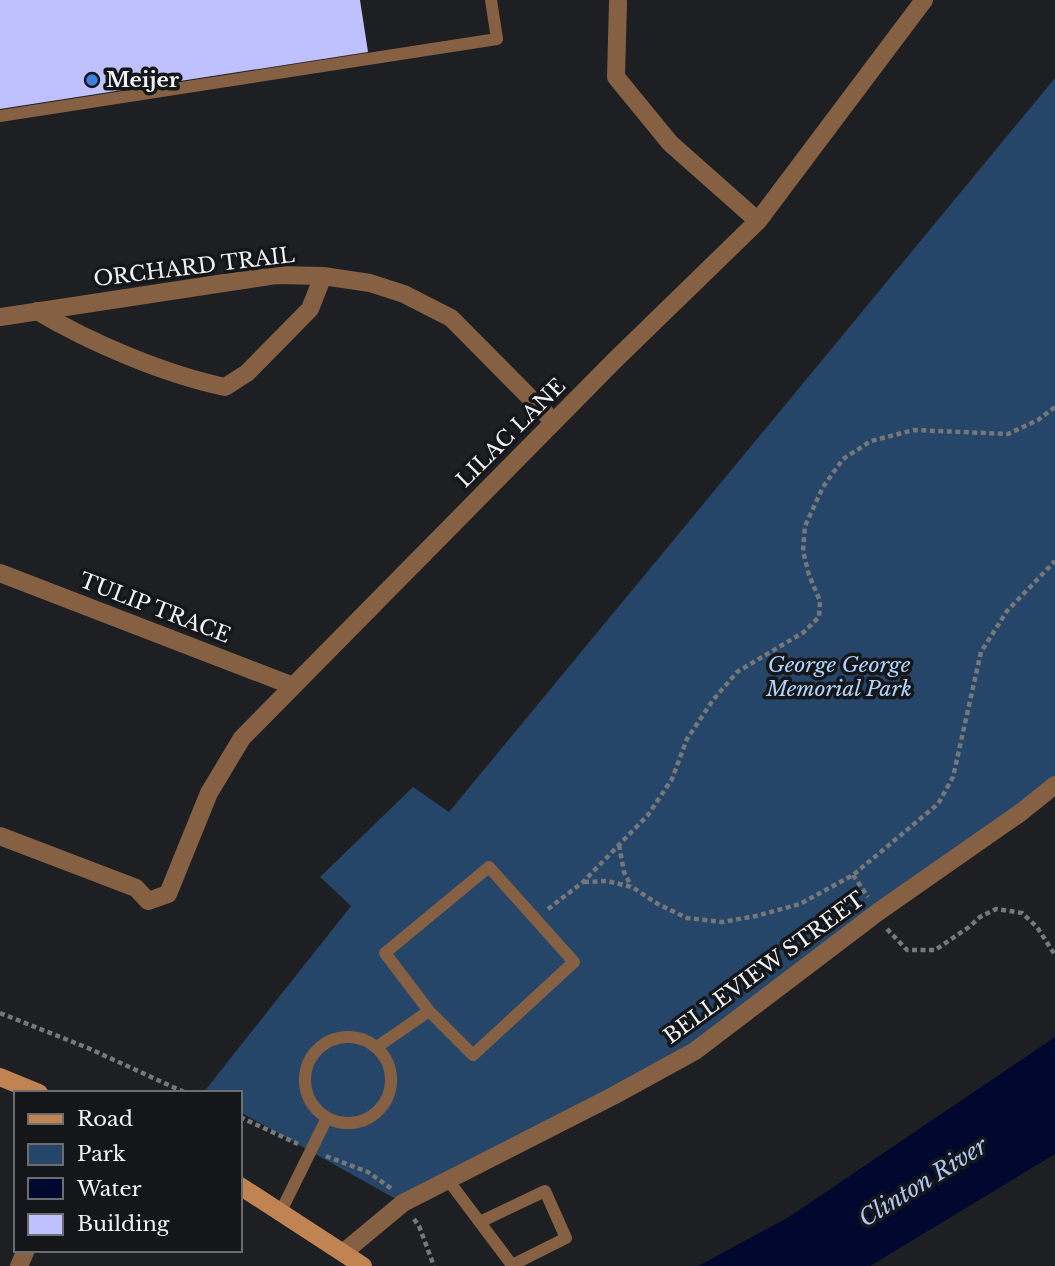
<svg xmlns="http://www.w3.org/2000/svg" width="1055" height="1266" viewBox="0 0 1055 1266" font-family="'Libre Baskerville',serif">
  <style>
    .green { fill: #254569 }
    .water { fill: #000830 }
    .building { fill: #bec1fd }
    .lines { fill: none; stroke-linecap: round; stroke-linejoin: round }
    .path { stroke: #757779; stroke-width: 4.5; stroke-dasharray: 5 3.5; stroke-linecap: butt }
    .lane { stroke: #856042; stroke-width: 12 }
    .street { stroke: #856042; stroke-width: 18 }
    .secondary { stroke: #c08453; stroke-width: 18 }
    .shop-dot { fill: #3f7fe0; stroke: #141619; stroke-width: 2.5 }
    .labels { text-anchor: middle; dominant-baseline: central; stroke-width: 7; stroke-linejoin: round; paint-order: stroke }
    .poi-label { font-size: 21px; font-weight: bold; fill: #eef0f2; stroke: #141619; text-anchor: start }
    .street-label { font-size: 21px; fill: #eef0f2; stroke: #141619 }
    .park-label { font-size: 21px; font-style: italic; fill: #afd3fb; stroke: #141619 }
    .water-label { font-size: 23px; font-style: italic; fill: #acc9f4; stroke: #141619 }
  </style>
  <rect width="100%" height="100%" fill="#1d1f22"/>
  <path class="green" d="M1055,78V785L695,1051L403,1203L240,1112V1093H203L351,906L320,877L413,787L449,812Z"/>
  <path class="water" d="M1055,1037V1154L870,1266H698L789,1217Z"/>
  <path class="building" d="M0,0H360L368,52L0,109Z"/>
  <g class="lines">
    <path class="path" d="M619,845L624,872L631,886
      M853,875L868,897
      M584,882L607,881L632,887L658,904L687,918L722,922L756,916L800,904L853,875L938,804L953,777L981,652L1007,611L1055,561
      M548,909L583,882L648,815L672,779L687,739L713,700L737,672L804,632L819,617L820,601L809,575L803,551L805,526L823,487L843,459L871,441L914,430L1008,434L1038,420L1055,407
      M887,929L907,950H935L969,927L980,917L996,909L1022,913L1037,927L1055,955
      M0,1013L88,1048L186,1093
      M240,1117L298,1144
      M326,1156L368,1172L392,1189
      M414,1219L419,1226L434,1266"/>
    <path class="lane" d="M0,116L497,39L491,0
      M489,867L574,962L473,1055L429,1011L385,953Z
      M305 1080a43 43 0 1 1 86 0a43 43 0 1 1-86 0Z
      M377,1047L429,1011
      M448,1180L512,1265L566,1238L545,1191L480,1222
      M281,1211L327,1118"/>
    <path class="street" d="M618,2L616,77L670,143L758,221
      M37,311C91,343 164,374 225,387L247,373L310,309L323,276
      M0,317L276,275L323,276L370,283L404,294L451,318L554,422
      M0,573L293,686
      M0,836L136,888L148,901L168,894L209,793L242,738L614,361L758,221L924,0
      M344,1252L403,1203L613,1096L695,1051L878,912L1020,813L1055,785
      M19,1266L26,1250"/>
    <path class="secondary" d="M0,1077L39,1093
      M240,1186L363,1266"/>
  </g>
  <circle class="shop-dot" cx="92" cy="80" r="7"/>
  <g class="labels">
    <g class="poi-label">
      <text x="106" y="80">Meijer</text>
    </g>
    <g class="street-label">
      <text transform="translate(194 267) rotate(-7)">ORCHARD TRAIL</text>
      <text transform="translate(511 433) rotate(-45)">LILAC LANE</text>
      <text transform="translate(155 608) rotate(21)">TULIP TRACE</text>
      <text transform="translate(764 968) rotate(-36)">BELLEVIEW STREET</text>
    </g>
    <g class="park-label">
      <text x="839" y="665">George George<tspan x="839" dy="24">Memorial Park</tspan></text>
    </g>
    <g class="water-label">
      <text transform="translate(923 1182) rotate(-32)">Clinton River</text>
    </g>
  </g>
  <rect x="14" y="1091" width="228" height="161" fill="#141619" stroke="#6b6d70" stroke-width="2"/>
  <rect x="28" y="1114" width="35" height="10" fill="#c08453" stroke="#6b6d70" stroke-width="2"/>
  <text x="77" y="1126" font-size="21" fill="#eef0f2">Road</text>
  <rect x="28" y="1144" width="35" height="21" fill="#254569" stroke="#6b6d70" stroke-width="2"/>
  <text x="77" y="1161" font-size="21" fill="#eef0f2">Park</text>
  <rect x="28" y="1178" width="35" height="21" fill="#000830" stroke="#6b6d70" stroke-width="2"/>
  <text x="77" y="1196" font-size="21" fill="#eef0f2">Water</text>
  <rect x="28" y="1214" width="35" height="21" fill="#bec1fd" stroke="#6b6d70" stroke-width="2"/>
  <text x="77" y="1231" font-size="21" fill="#eef0f2">Building</text>
</svg>
